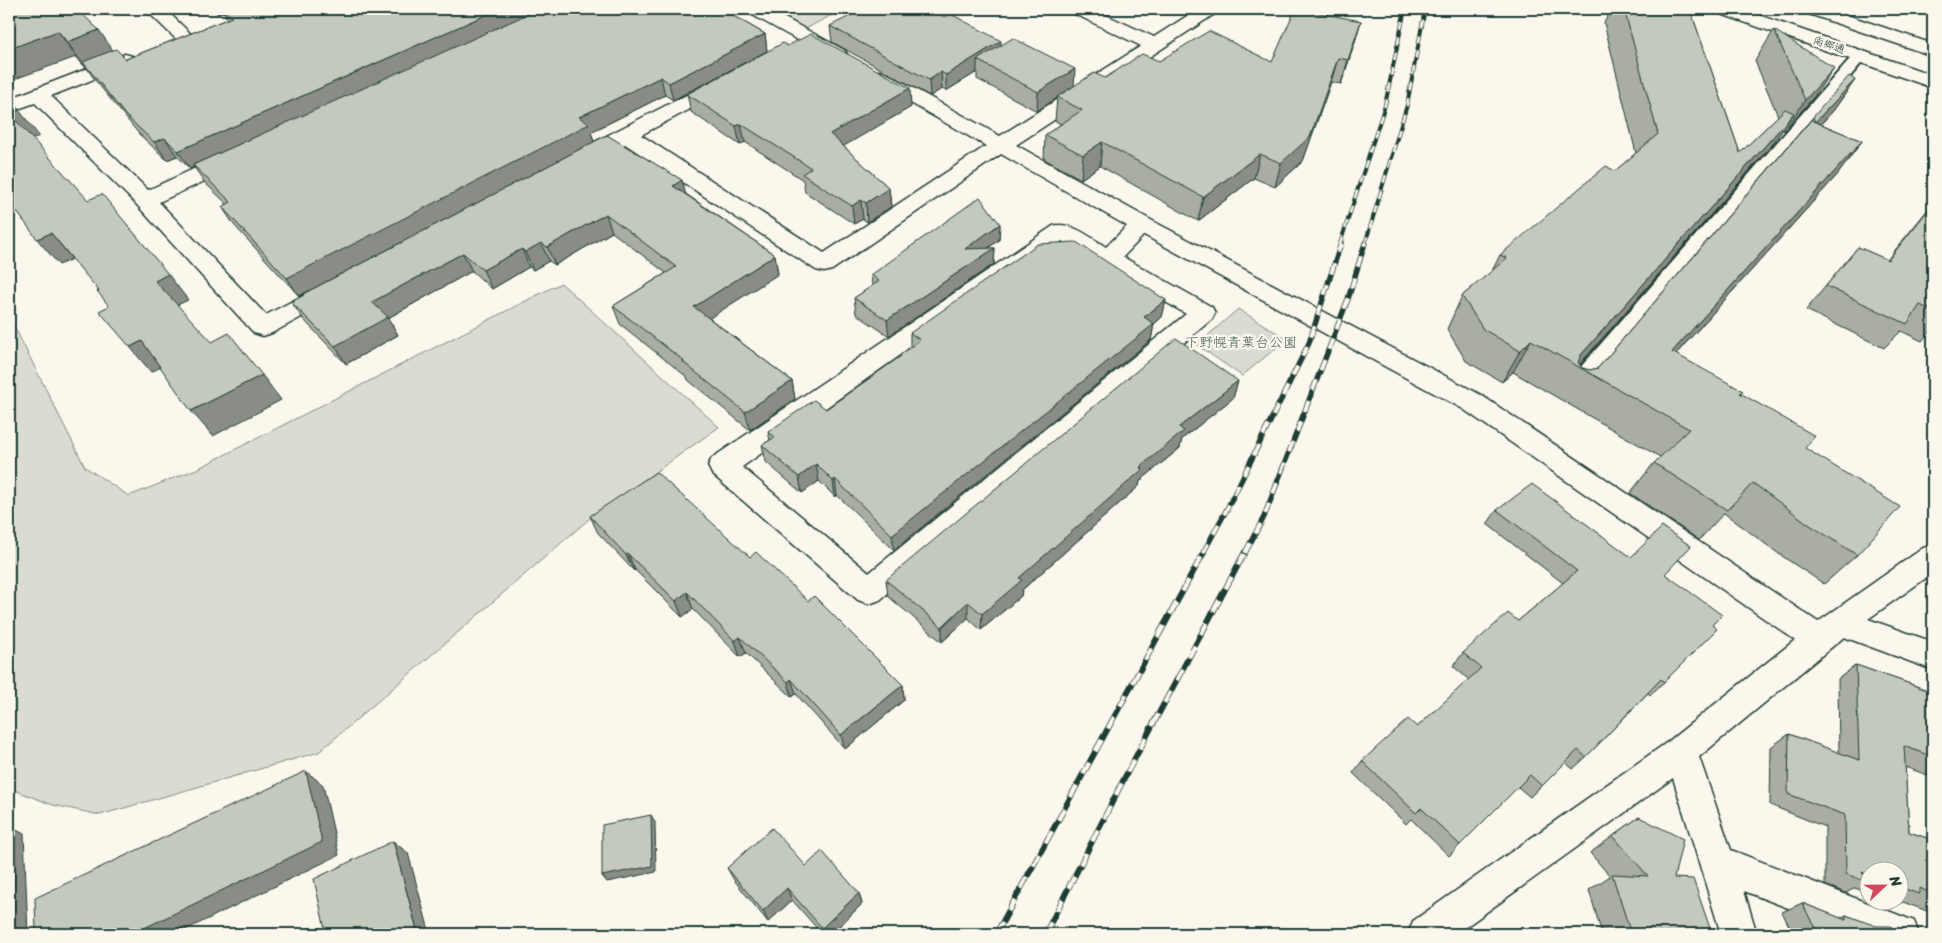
<svg xmlns="http://www.w3.org/2000/svg" width="1942" height="943" viewBox="0 0 1942 943" font-family="Sriracha,'Klee One',sans-serif">
  <style>
    .green { fill: #dbdcd1; stroke: #7d8c82 }
    .lines { fill: none; stroke-linecap: round; stroke-linejoin: round }
    .service-casing { stroke: #1f3d34; stroke-width: 4 }
    .minor-casing { stroke: #1f3d34; stroke-width: 3 }
    .tertiary-casing { stroke: #1f3d34; stroke-width: 3 }
    .service { fill: #fbf7ec; fill-rule: evenodd }
    .minor { fill: #fbf7ec; fill-rule: evenodd }
    .tertiary { fill: #fbf7ec; fill-rule: evenodd }
    .rail-far2-casing { stroke: #1f3d34; stroke-width: 4 }
    .rail-far1-casing { stroke: #1f3d34; stroke-width: 5.5 }
    .rail-casing { stroke: #1f3d34; stroke-width: 6 }
    .rail-far2 { stroke: #fbf7ec; stroke-width: 2.5; stroke-dasharray: 8; stroke-linecap: butt }
    .rail-far1 { stroke: #fbf7ec; stroke-width: 4; stroke-dasharray: 11; stroke-linecap: butt }
    .rail { stroke: #fbf7ec; stroke-width: 4.5; stroke-dasharray: 13; stroke-linecap: butt }
    .wall { fill: #a9ada3; stroke: #1f3d34 }
    .shaded-wall { fill: #898d85; stroke: #1f3d34 }
    .building { fill: #c4c9be; stroke: #1f3d34 }
    .labels { text-anchor: middle; dominant-baseline: central; stroke-width: 4.5; stroke-linejoin: round; paint-order: stroke }
    .far-street-label { font-size: 11px; fill: #1f3d34; stroke: #fbf7ec }
    .park-label { font-size: 14px; fill: #455d53; stroke: #fbf7ec }
  </style>
  <rect width="100%" height="100%" fill="#fbf7ec"/>
  <filter id="ink" filterUnits="userSpaceOnUse"><feTurbulence type="fractalNoise" baseFrequency=".02" numOctaves="2"/><feDisplacementMap in="SourceGraphic" scale="10" xChannelSelector="R" yChannelSelector="G"/><feConvolveMatrix kernelMatrix="1 2 1 2 8 2 1 2 1" color-interpolation-filters="sRGB"/></filter>
  <g filter="url(#ink)">
    <path class="green" d="M755,9H843L798,33Z
      M561,283L719,427L589,519L319,752L100,815L53,805L9,788V316L85,467L129,496L199,468Z
      M1238,309L1287,339L1242,376L1197,345Z"/>
    <g class="lines">
      <defs>
        <path id="service" d="M1860,52L1865,53L1867,56L1865,59L1578,396L1571,398L1564,396L1562,391L1564,386L1855,53Z"/>
        <path id="minor" d="M145,9H165L193,36L191,40L184,42L177,40Z
          M746,9H768L844,50L847,54L844,58L837,60L830,58L749,13Z
          M1070,9H1093L1154,37L1198,9H1219L1216,13L1016,145L1149,219L1481,395L1818,622L1923,548L1933,545V573L1868,619L1933,642V670L1844,637L1699,757L1731,850L1914,921L1919,934H1855L1744,891L1757,934H1721L1673,778L1456,934H1408L1413,921L1669,741L1795,640L1463,409L1144,235L1123,257L1212,307L1215,313L1212,319L880,600L869,604L858,600L712,474L708,466L712,458L1053,226C1071,221 1091,238 1106,247L1127,226L1001,154L832,270L824,272L816,270L625,144C610,151 592,166 575,162L572,157L575,152L716,80L723,78L730,80L733,84L730,88L641,135L824,253L986,146L872,81L869,77L872,73L879,71L886,73L1000,136L1141,46L1073,13ZM1062,241L1186,314L869,573L742,467Z
          M125,54L132,56L135,60L132,64L51,96L148,190L226,154L234,152L242,154L245,159L242,164L159,202L266,315L321,286L329,284L337,286L341,292L337,298L272,333L263,336L254,333L137,205L35,103L9,112V99Z"/>
        <path id="tertiary" d="M1715,9H1741L1933,75V88L1718,13Z
          M1803,9H1829L1933,44V56L1806,13Z"/>
      </defs>
      <use href="#service" class="service-casing"/>
      <use href="#minor" class="minor-casing"/>
      <use href="#tertiary" class="tertiary-casing"/>
      <use href="#service" class="service"/>
      <use href="#minor" class="minor"/>
      <use href="#tertiary" class="tertiary"/>
      <defs>
        <path id="rail-far2" d="M1340,244L1385,105L1405,9
          M1365,244L1407,105L1425,9"/>
        <path id="rail-far1" d="M1203,553L1227,509L1309,343L1341,243
          M1245,553L1264,517L1348,299L1365,243"/>
        <path id="rail" d="M996,934L1204,552
          M1045,934L1127,773L1245,552"/>
      </defs>
      <use href="#rail-far2" class="rail-far2-casing"/>
      <use href="#rail-far1" class="rail-far1-casing"/>
      <use href="#rail" class="rail-casing"/>
      <use href="#rail-far2" class="rail-far2"/>
      <use href="#rail-far1" class="rail-far1"/>
      <use href="#rail" class="rail"/>
    </g>
    <path class="wall" d="M9,9L113,51L126,59L227,19L224,12L218,14L212,9H721L765,34L767,51L673,100L665,95L591,132L594,142L299,296L234,225L222,207L227,204L205,183L194,167L190,169L177,156L167,160L139,134L95,80L86,67H85L76,57Z
      M1611,9H1690L1740,153L1778,116L1755,61L1774,30L1813,98L1784,131L1783,129L1772,145L1580,365L1582,368L1590,370L1598,368L1813,117L1855,80L1833,111L1821,124L1862,141L1838,174L1676,354L1741,393L1805,448L1857,555L1824,584L1779,554L1724,513L1699,540L1630,493L1654,463L1660,457L1513,372L1502,382L1466,361L1447,329L1462,296L1492,271L1500,255L1615,171L1636,153L1604,23Z
      M1361,21L1354,45L1341,84L1331,82L1303,161L1275,187L1254,178L1198,221L1100,166L1081,179L1044,159L1045,135L1061,124L1055,121L1057,98L1037,111L977,79V72L946,91L942,89L930,96L832,42L830,26L1001,46L1074,86L1105,78L1159,61L1272,62Z
      M687,94L911,107L843,146L889,188L891,207L867,222L863,219L854,224L805,192L803,180L745,142L740,145L691,112Z
      M607,135L686,194L775,255L778,274L709,318L792,381L795,399L750,430L688,380L687,377L620,324L613,306L666,273L612,232L555,265L549,261L533,270L529,267L492,289L472,271L388,318L398,335L346,364L304,320L291,302Z
      M1933,203V329L1922,341L1901,331L1884,348L1806,310L1858,247L1887,260Z
      M1000,224L999,240L988,248H995L994,264L889,336L856,314L854,298L872,286L871,275Z
      M1166,300L1162,317L1154,324L1151,340L894,550L837,495L835,497L819,481L802,493L766,462L762,445L770,440L768,432L826,409L900,357V355L910,347V333Z
      M1238,381L1233,398L1182,439L1180,448L1140,481L1139,486L1022,590L1021,596L981,630L968,618L942,642L888,596L886,580Z
      M1497,510L1631,557L1665,574L1712,625L1664,682L1650,695L1648,693L1586,757L1573,769L1565,762L1530,797L1518,787L1449,856L1411,819L1406,824L1353,773L1362,761L1417,727L1469,680L1453,666L1463,653L1518,621L1563,583L1487,524Z
      M590,516L750,557L808,601L903,685L904,700L845,749L796,694L792,697L746,653L740,657L693,609L682,617L635,570L634,571L598,533Z
      M1856,665L1933,692V777L1905,767L1909,832L1933,840V913H1932L1903,902L1896,905L1886,900H1900V870H1870V894L1855,888L1846,893L1825,885V827L1770,805L1771,747L1789,734L1839,753L1838,679Z
      M1639,817L1674,878L1712,934H1602L1589,890L1610,876L1590,853Z
      M806,866L859,893L862,904L831,934H822L792,900L768,922L734,880L727,868Z
      M1802,903L1840,918L1846,915L1896,934H1793L1782,912Z"/>
    <path class="shaded-wall" d="M215,9H222L224,12L218,14Z
      M499,9H544L193,165L194,167L190,169L178,151Z
      M1361,21L1354,45L1341,84L1348,60Z
      M99,30L116,55L85,67L67,42Z
      M58,31L76,57L9,81V49Z
      M765,34L767,51L673,100L669,83Z
      M1001,41V57L977,60V72L946,91V75Z
      M1338,58L1331,82L1303,161L1275,187L1281,163Z
      M1834,68L1813,98L1784,131L1805,100Z
      M1075,69L1074,87L1057,97V98L1037,111L1038,92Z
      M941,72L942,89L930,96L929,80Z
      M661,77L665,95L591,132L594,142L299,296L287,278L579,117Z
      M1855,80L1833,111L1793,153L1815,122Z
      M910,88L911,107L832,153L830,134Z
      M19,110L39,136L30,140L10,114Z
      M1794,113L1772,145L1578,366L1575,364L1581,355Z
      M741,124L745,142L740,145L736,126Z
      M165,138L177,156L167,160L154,142Z
      M1862,141L1838,174L1649,384L1672,352Z
      M1102,142L1100,166L1081,179L1083,155Z
      M1260,154L1254,178L1198,221L1203,197Z
      M682,180L687,199L673,186Z
      M889,188L891,207L867,222L866,203Z
      M861,200L863,219L854,224L852,206Z
      M606,214L612,232L555,265L547,247Z
      M1000,224L999,240L965,265V249Z
      M51,233L72,259L59,265L37,239Z
      M541,243L549,261L533,270L525,252Z
      M995,248L994,264L889,336L887,320Z
      M522,249L529,267L492,289L483,270Z
      M463,253L472,271L388,318L398,335L346,364L335,346L372,302Z
      M775,255L778,274L699,325L694,307Z
      M168,274L188,300L175,306L155,281Z
      M1166,300L1162,317L1154,324L1151,340L894,550L892,535L1144,317Z
      M1531,340L1513,372L1502,382L1520,351Z
      M142,341L163,366L151,372L130,347Z
      M262,375L281,400L213,436L191,411Z
      M792,381L795,399L750,430L745,412Z
      M1238,381L1233,398L1182,439L1180,448L1140,481L1139,486L1022,590L1021,596L981,630L982,614L1019,578L1140,467L1179,427Z
      M816,464L819,481L802,493L799,477Z
      M835,479L837,495L835,497L833,481Z
      M628,554L635,570L634,571L626,555Z
      M687,592L693,609L682,617L676,601Z
      M968,602V618L942,642V627Z
      M740,637L746,653L740,657L735,641Z
      M791,679L796,694L792,697L788,682Z
      M903,685L904,700L845,749L841,735Z
      M306,771L323,785L339,855L177,934H132Z
      M651,815L655,822L656,872L607,882L602,876Z
      M9,826L24,834L28,934H9Z
      M393,841L408,853L430,934H418Z
      M787,888L792,900L768,922L763,911Z
      M859,893L862,904L831,934H825L822,928Z"/>
    <path class="building" d="M9,9H77L99,30L67,42L58,31L9,49Z
      M222,9H499L178,151L165,138L154,142L126,116L83,62L116,49L126,59L232,17Z
      M539,9H721L765,34L669,83L661,77L579,117L589,124L287,278L222,207L231,202L193,165Z
      M864,9H929L945,17L951,14L1001,41L946,75L941,72L929,80L830,26Z
      M1295,9H1298L1361,21L1348,60L1338,58L1310,137L1281,163L1260,154L1203,197L1102,142L1083,155L1045,135L1082,110L1057,97L1094,73L1105,78L1142,54L1159,61L1209,31L1272,62Z
      M1624,9H1690L1740,153L1785,109L1794,113L1581,355L1578,362L1582,368L1590,370L1598,368L1811,120L1862,141L1672,352L1743,391L1740,393L1815,436L1805,448L1900,507L1857,555L1810,525L1753,483L1727,510L1654,463L1689,429L1531,340L1520,351L1483,329L1462,296L1507,258L1500,255L1606,166L1615,171L1658,134Z
      M1774,30L1834,68L1805,100Z
      M811,34L910,88L830,134L889,188L866,203L861,200L852,206L802,174L811,168L741,124L736,126L687,94L783,43L787,46Z
      M1013,38L1075,69L1038,92L977,60Z
      M1849,76L1855,80L1815,122L1813,117Z
      M9,100L19,110L10,114L88,200L102,194L168,274L155,281L212,342L229,333L262,375L191,411L142,341L130,347L99,311L109,306L97,291H99L51,233L37,239L9,201Z
      M607,135L682,180L673,186L775,255L694,307L792,381L745,412L683,362L684,361L613,306L676,267L606,214L547,247L541,243L525,252L522,249L483,270L463,253L372,302L388,317L335,346L291,302L304,295L303,294Z
      M980,197L1000,224L965,249L995,248L887,320L854,298L879,281L871,275Z
      M1933,204V311L1920,305L1907,324L1826,286L1858,247L1888,260Z
      M1076,242L1166,300L1144,317L1154,324L892,535L835,479L833,481L816,464L799,477L762,445L775,437L768,432L814,400L826,409L901,356L900,355L920,340L910,333L1038,244Z
      M1176,338L1238,381L1179,427L1184,431L1140,467L1143,469L1019,578L1022,580L982,614L968,602L942,627L886,580Z
      M656,472L750,557L756,552L808,601L814,596L903,685L841,735L791,679L788,682L740,637L735,641L687,592L676,601L628,554L626,555L590,516Z
      M1532,484L1631,557L1662,527L1691,546L1665,574L1722,615L1712,625L1717,629L1664,682L1661,679L1586,757L1578,750L1542,786L1530,775L1460,845L1421,808L1416,813L1362,761L1408,719L1417,727L1481,668L1463,653L1508,613L1518,621L1577,571L1497,510Z
      M1856,665L1933,692V757L1904,746L1909,832L1933,840V894L1919,888V894L1900,887V870H1870V875L1862,872L1867,882L1846,874L1845,815L1788,794L1789,734L1859,760Z
      M306,771L322,842L132,934H36L35,898Z
      M651,815L652,866L602,876V825Z
      M1639,817L1683,839L1674,878L1693,879L1712,934H1631L1612,874L1648,876L1613,836Z
      M772,828L806,866L822,851L859,893L822,928L787,888L763,911L727,868Z
      M393,841L418,934H326L314,879Z
      M1802,903L1846,920V915L1876,926H1891L1896,934H1818Z"/>
  </g>
  <g class="labels">
    <g class="far-street-label">
      <text transform="translate(1829 45) rotate(19)">南郷通</text>
    </g>
    <g class="park-label">
      <text x="1241" y="342">下野幌青葉台公園</text>
    </g>
  </g>
  <rect width="1942" height="943" fill="none" stroke="#fbf7ec" stroke-width="30"/>
  <rect x="15" y="15" width="1912" height="913" fill="none" stroke="#1f3d34" stroke-width="2" filter="url(#ink)"/>
  <g transform="translate(1884 886) rotate(68)"><circle r="24" fill="#fbf7ec" stroke="#a3ada2"/>
  <path d="M0-4L9 19L0 12L-9 19Z" fill="#d1495b"/>
  <text y="-8" font-size="14" font-weight="bold" text-anchor="middle" fill="#1f3d34">N</text>
  </g>
</svg>
